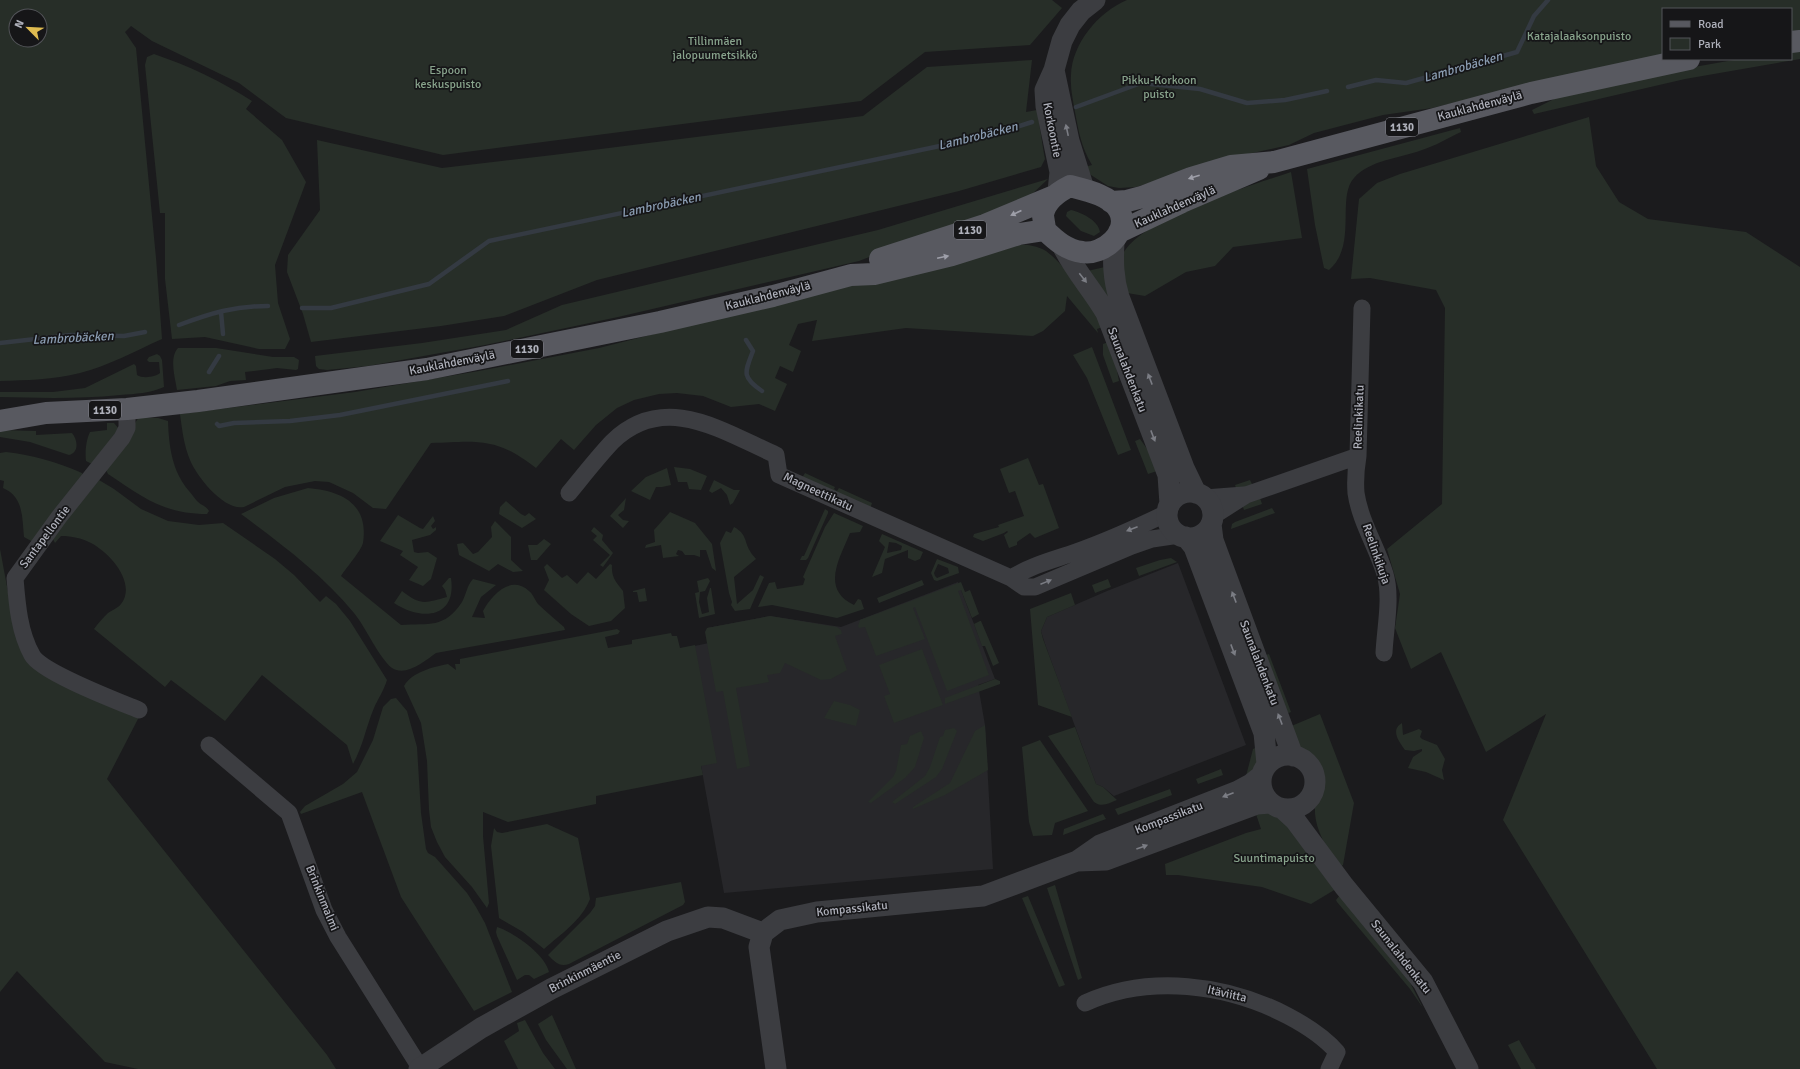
<svg xmlns="http://www.w3.org/2000/svg" width="1800" height="1069" viewBox="0 0 1800 1069" font-family="Signika,sans-serif">
  <style>
    .built { fill: #27272a }
    .green { fill: #272e28; fill-rule: evenodd }
    .lines { fill: none; stroke-linecap: round; stroke-linejoin: round }
    .stream { stroke: #343a42; stroke-width: 4.5 }
    .minor { stroke: #3c3d41; stroke-width: 17 }
    .tertiary { stroke: #3c3d41; stroke-width: 21 }
    .primary { stroke: #585960; stroke-width: 22 }
    .oneway { fill: #7b7d84 }
    .oneway2 { fill: #9e9fa9 }
    .labels { text-anchor: middle; dominant-baseline: central; stroke-width: 3.5; stroke-linejoin: round; paint-order: stroke }
    .shield { fill: #161618; stroke: #81828a; stroke-width: 1 }
    .shield-label { font-size: 11px; font-weight: bold; fill: #afb1bb }
    .park-label { font-size: 12px; fill: #88a38c; stroke: #161618 }
    .street-label { font-size: 12px; fill: #afb1bb; stroke: #161618 }
    .water-label { font-size: 13px; font-style: italic; fill: #8a9cb1; stroke: #161618 }
  </style>
  <rect width="100%" height="100%" fill="#1b1b1d"/>
  <path class="built" d="M1178,563L1246,745L1114,796L1103,787L1096,784L1045,644L1041,631L1047,617L1107,591Z
    M958,582L995,679L978,685L985,725L993,869L724,893L680,649L709,643L707,628L770,616L841,627Z"/>
  <path class="green" d="M0,0H1052L1062,8L1030,45L925,52L861,101L443,155L286,118L239,83L152,41L131,26L125,32L136,48L156,258L162,339C135,351 108,366 80,373C53,380 27,380 0,381ZM16,16H40V40H16Z
    M1127,0H1800V31L1791,32V9H1663V54L1432,108L1383,115L1314,133L1289,145L1234,157L1136,187L1119,188L1108,186L1091,175L1085,167L1092,165C1081,146 1079,133 1075,112C1073,100 1070,88 1071,75C1072,44 1098,12 1127,0Z
    M1800,50V59L1685,79L1534,114L1532,110L1558,97L1666,72L1739,59H1791V51Z
    M154,54C189,66 221,81 252,101L246,109L282,140L306,182L275,265L278,303L290,339L285,349H259L205,337L172,339L165,279V213H160L145,65L147,57Z
    M1032,60L1026,112L1037,110L1044,154L1045,159L1041,167L959,191L597,280L504,316L441,326L311,342L303,314L287,272L288,255L320,210L317,140L442,168L553,155L863,116L927,67Z
    M1589,117L1596,166L1619,202L1648,219L1746,232L1800,267V1069H1657L1503,820L1546,714L1486,752L1441,652L1411,669L1395,628L1400,594L1387,549L1442,504L1445,308L1436,290L1370,278L1351,279L1359,199L1377,183L1400,174Z
    M1460,128L1461,132C1448,138 1435,146 1422,150C1401,158 1369,160 1354,178C1336,198 1358,245 1329,270L1324,268L1315,225L1307,169Z
    M1291,172L1302,238L1233,247L1215,266L1186,272L1145,296L1127,293C1126,284 1119,261 1123,254C1141,218 1253,185 1291,172Z
    M1048,179L1029,197L998,212L895,247L859,261L618,317L485,345L368,366L327,370L319,369L316,366L315,356L422,343L506,330L562,305L878,230Z
    M1071,210C1082,213 1098,220 1100,232L1094,236L1081,231L1066,216L1067,212Z
    M1019,244C1028,245 1038,246 1046,251C1069,268 1088,302 1105,326L1097,329L1098,333L1067,296L1065,311L1043,331L1033,336L906,328L812,341L817,320L798,324L789,345L801,351L793,372L780,366L775,378L787,384L775,411L759,404L731,407L703,396L677,393L659,394L634,400L617,408L596,425L574,450L561,439L536,468C496,437 479,441 431,443L386,509L373,508L353,493L329,482L315,481L285,487L244,507C224,511 197,477 190,460C184,446 182,429 180,414L355,392L479,371L599,348L902,271Z
    M1105,267L1121,319L1087,271Z
    M1111,341L1119,381L1113,383L1103,355V344Z
    M1092,347L1131,450L1118,455L1087,378L1073,355Z
    M178,348H216L273,357H294L299,360L298,369L296,370L277,368L245,372L246,380L230,381L216,386L177,390C175,377 169,358 178,348Z
    M157,354L160,356L162,360L164,387C150,393 136,394 120,395C80,399 40,398 0,397V392H53L85,388L134,364L136,366L137,375C143,379 155,377 160,373L159,362H149L147,360L149,357Z
    M139,417L158,418L168,421C169,447 172,471 189,491C192,494 194,498 197,501C201,505 206,506 209,511L207,514C163,514 143,497 108,474L105,468Z
    M107,423H114L119,429L92,464L86,461C85,452 86,440 90,432L107,430Z
    M0,430L36,431V435L72,433C78,440 79,453 69,455L30,442L0,437Z
    M1140,439L1155,460L1160,470L1148,474L1135,441Z
    M6,452C32,455 57,462 82,473L84,477L33,542L24,537C22,518 24,497 3,488L4,481L0,480V453Z
    M1028,458L1039,485L1043,484L1059,528L1035,538L1030,533L1017,542V545L1009,548L1004,535L1008,532L1007,531L1004,533L983,541L973,537L974,534L999,527L998,525L1024,516L1015,491L1009,493L1000,469Z
    M674,467L690,469L707,476L701,490L689,489L687,482H678Z
    M667,468L671,485L662,487H656L650,500L631,491L646,477Z
    M805,473L835,487L834,489L837,491L839,488L872,503L870,509L802,478Z
    M99,480L114,489L141,509L168,521L199,525L223,523L275,559L294,575L320,602L326,596L336,604L350,621L387,680C384,690 378,699 374,708C366,727 363,746 353,764L347,745L262,675L225,721L171,680L165,687L94,629C98,623 103,618 108,613C112,610 118,608 121,604C137,583 110,553 91,543C81,538 72,536 61,536L55,543L52,537Z
    M714,480L734,490H740L733,503L730,505L727,495L721,488L712,493L709,491Z
    M1250,480L1253,486L1237,491L1235,485Z
    M308,488C342,491 369,504 363,543C361,551 346,568 341,576L401,625C429,623 444,629 462,602C466,595 467,585 473,579L496,585L481,597L472,617L485,618L483,611C491,596 510,574 529,591C533,594 535,600 538,604C546,612 555,619 564,627L565,630L436,653C425,661 406,677 392,668C379,658 365,626 354,613C322,574 281,544 241,514L274,498Z
    M626,498L624,510L618,515L623,520L629,521L623,528L610,516Z
    M1260,498L1262,504L1244,510L1242,504Z
    M506,501L521,514L525,516L529,513L536,519L522,528L499,514L500,507Z
    M1272,508L1275,513L1231,529L1232,524L1235,522Z
    M825,509L828,511V513L808,558L806,560H800L802,556H804Z
    M670,512L695,523L712,544L716,571L712,568L706,550H700V557L694,555H685L682,551L678,550L676,554L679,556L663,558L661,545L645,548L646,545L655,542L654,530Z
    M834,513L863,526L860,532L850,533C840,558 820,589 854,605L858,599L861,600L864,609L837,618L772,605L758,607L769,583L775,582L777,589L803,585L805,579L803,577L825,527Z
    M398,515L420,528L423,529L433,516L435,521L431,526L433,529L436,527V530L430,535L412,540L414,552L418,553L428,552L437,558L431,579L423,586L409,580L418,567L400,555L403,551L380,541Z
    M495,521L511,537V560L523,571L513,572L498,564L489,571L459,555L457,544L463,543L473,554L478,552L492,537L491,527Z
    M594,527L603,535L602,540L613,553L603,567L600,565L610,555L593,540L597,536L591,531Z
    M734,527C747,534 744,541 750,551C751,554 754,556 756,559L734,577L737,604L753,590L760,575L764,577L750,609L735,611L731,605L732,602L729,593L720,543L726,531L731,533Z
    M882,534L923,552L920,559L915,561L908,558V550L885,559L882,573L872,577L885,547L879,541ZM889,542L896,543L902,546L901,550L887,553Z
    M544,539L551,544L537,560H531L528,545H537Z
    M0,549L14,624L26,657L139,717L107,779L327,1055L336,1069H138L105,1062L17,971L0,992Z
    M1171,558L1177,562L1139,576L1136,568L1160,560Z
    M937,559L958,567L959,573L937,581L934,580L931,573ZM938,564L948,568L949,573L937,578L935,576L934,573Z
    M547,564L562,578L567,575L577,584L588,572L596,579L610,564L612,565C611,578 617,583 623,591L625,608L611,621L589,626L571,614L544,590L549,580L544,567Z
    M449,578H451C457,619 421,621 394,603L402,591C421,606 425,603 447,597L445,590L442,586Z
    M708,578L710,581L705,591L700,592L699,602L702,614L709,612L707,598L710,588H711L715,614L699,618L695,593L699,592L697,581Z
    M1108,579L1111,587L1095,593L1092,585Z
    M922,580L924,585L879,603L877,598Z
    M961,582L965,592L970,590L979,614L972,618L961,590L958,591L989,675L947,691L915,607L913,608L925,639L876,656L865,627L859,628L858,626L860,620Z
    M645,588L647,601L639,602L637,592H633V591Z
    M1071,593L1075,605L1047,617L1041,631L1043,639L1072,717L1038,705L1030,609Z
    M770,616L837,627L841,630L842,634L835,636L847,670L831,679L821,680L785,663L780,673L767,675L769,682L736,688L750,766L737,769L723,691L716,692L705,632L707,628Z
    M980,621H981L999,663L993,666L985,646H982L974,624Z
    M617,629L620,631L618,634L605,637L608,648L632,644V640L671,633L672,636H677L680,648L695,645L717,763L701,766L703,775L596,796V804L508,822L483,812V836L489,903L487,908L472,887L445,857L437,842L431,827L429,810L427,761L421,723L404,686C412,672 433,667 448,664L456,670L455,664H460V659Z
    M922,649L943,705L894,723L884,696L890,694L879,665Z
    M1269,654L1291,712L1284,715L1266,655Z
    M995,679L1000,681V684L945,704V698Z
    M396,698L407,711L417,747L421,813L426,849L428,853L435,857L467,893L476,907L485,923L512,992L474,1011L401,897L362,792L301,814L300,812L305,806L343,784L357,772L373,740L383,707L391,699Z
    M834,701L850,705L860,710L856,726L824,718Z
    M1320,714L1354,803L1343,865L1339,867C1328,850 1314,829 1315,808C1316,795 1324,785 1320,772C1317,760 1304,753 1297,743C1294,738 1292,732 1289,727Z
    M1402,723L1403,735L1419,729L1422,731L1420,737L1422,739L1437,745L1445,759L1442,770L1444,780L1426,772L1408,768L1413,757L1422,751V749L1414,751L1405,750C1399,742 1390,730 1402,723Z
    M985,725L988,770L945,795L913,809V807L950,783L975,731Z
    M1075,727L1096,784L1103,787L1117,800C1109,803 1102,808 1094,802L1048,736Z
    M954,728L957,731L942,769L936,777L895,804L892,802L925,776L930,767L940,737L943,736L945,730Z
    M921,731L924,738L915,767L905,778L871,803L868,802L893,777L896,771L901,745L907,744L910,736Z
    M1040,740L1088,811L1055,823L1052,835L1033,836L1029,822L1022,747Z
    M1263,744L1260,765L1246,776L1253,749Z
    M1221,769L1223,775L1198,784L1196,779Z
    M1170,789L1172,795L1118,815L1115,809Z
    M1272,812L1280,816L1336,889L1311,904L1262,887L1178,875H1166L1165,864L1246,833L1261,829L1256,814Z
    M1103,814L1106,819L1063,835L1064,829Z
    M547,824L578,838L590,899C582,920 561,934 544,949L523,932L499,918L491,846L494,828L497,832L502,833Z
    M681,882L685,902L683,905L569,964C559,967 555,962 548,955L590,913L595,906L596,898Z
    M1055,885L1082,978L1078,980L1047,888Z
    M1340,895L1402,967L1423,1008L1410,989L1337,902L1336,900Z
    M1028,896L1065,985L1059,987L1022,898Z
    M497,927C513,932 545,954 549,972L534,979L529,975H525L517,980L497,936L496,932Z
    M552,1015L576,1069H567L546,1040L538,1024Z
    M525,1020L543,1053L555,1069H518L504,1041L519,1031L517,1023Z
    M1519,1040L1532,1063H1533L1536,1069H1521L1508,1045Z"/>
  <g class="lines">
    <path class="stream" d="M1348,87L1376,80L1406,83L1517,52L1534,16L1548,0
      M1076,107L1141,83L1200,89L1247,103L1285,100L1327,91
      M302,308H331L429,284L489,241L992,135L1032,122
      M221,312L223,334
      M179,325C211,313 234,306 268,306
      M746,340L753,351C745,372 741,377 762,391
      M0,343L71,335L124,336L145,332
      M209,372L219,356
      M217,424L219,426L234,423L290,421L340,415L508,381"/>
    <path class="minor" d="M127,409V428L122,438L59,517L15,578C17,603 19,632 32,655C41,672 117,701 139,710
      M1358,456C1356,468 1355,480 1356,493C1360,521 1377,547 1385,574C1392,597 1385,629 1384,653
      M569,493C583,476 597,458 612,442C664,391 722,431 776,455L779,475L1011,578L1024,587H1035L1132,546L1152,539L1179,535
      M1205,498L1244,495
      M1213,516L1246,495L1358,456L1362,308
      M1011,578C1032,565 1053,560 1076,552C1107,541 1138,527 1167,513
      M209,745L289,813L324,910L338,937L421,1069
      M1085,1003C1149,974 1227,984 1288,1016C1307,1026 1323,1036 1337,1052L1329,1069"/>
    <path class="tertiary" d="M1054,70L1069,141L1084,189
      M1058,191L1060,172L1046,106L1045,90L1054,70L1062,41L1070,25L1081,11L1095,0
      M1114,242C1113,261 1113,278 1119,297L1184,468L1196,493
      M1062,245C1074,270 1092,289 1106,313L1168,475L1170,504
      M1167 515a23 23 0 1 1 46 0a23 23 0 1 1-46 0Z
      M1211,524L1213,540L1217,551L1293,756
      M1186,537L1194,547L1264,733L1267,764
      M1261 782a27 27 0 1 1 54 0a27 27 0 1 1-54 0Z
      M1283,809L1295,820L1344,886L1423,982L1468,1069
      M1077,861L1106,860L1257,804L1270,803
      M419,1069L481,1028L551,989L667,931L708,917L723,918L763,933
      M776,1069L759,947L763,933L780,920L817,912L983,896L1077,861L1100,845L1238,791L1251,784L1261,776"/>
    <path class="primary" d="M1791,42L1800,41
      M1070,186C1085,190 1110,195 1119,210C1131,232 1103,256 1082,252C1067,250 1056,241 1045,230C1045,226 1043,219 1043,214C1046,200 1058,192 1070,186Z
      M1111,202L1127,201L1142,197L1191,178L1231,166L1274,162L1531,93L1689,59
      M1119,232L1182,202L1259,169
      M880,259L985,225L1052,197
      M0,421L46,413L127,409L198,401L427,369L660,322L773,296L851,275L874,274L952,255L1019,234L1045,230"/>
  </g>
  <defs><path id="oneway-solid" d="M-6-.8H1V-3.2L6.5 0L1 3.2V.8H-6Z"/></defs>
  <g class="oneway">
    <use href="#oneway-solid" transform="translate(1067 130) rotate(-102)"/>
    <use href="#oneway-solid" transform="translate(1083 278) rotate(52)"/>
    <use href="#oneway-solid" transform="translate(1150 379) rotate(-111)"/>
    <use href="#oneway-solid" transform="translate(1153 436) rotate(69)"/>
    <use href="#oneway-solid" transform="translate(1132 529) rotate(159)"/>
    <use href="#oneway-solid" transform="translate(1046 582) rotate(-22)"/>
    <use href="#oneway-solid" transform="translate(1234 597) rotate(-111)"/>
    <use href="#oneway-solid" transform="translate(1233 650) rotate(69)"/>
    <use href="#oneway-solid" transform="translate(1280 719) rotate(-111)"/>
    <use href="#oneway-solid" transform="translate(1228 795) rotate(159)"/>
    <use href="#oneway-solid" transform="translate(1142 847) rotate(-20)"/>
  </g>
  <g class="oneway2">
    <use href="#oneway-solid" transform="translate(1194 177) rotate(162)"/>
    <use href="#oneway-solid" transform="translate(1016 213) rotate(155)"/>
    <use href="#oneway-solid" transform="translate(943 257) rotate(-12)"/>
  </g>
  <g class="labels">
    <g class="shield">
      <rect x="1386" y="118" width="32" height="18" rx="3"/>
      <rect x="954" y="221" width="32" height="18" rx="3"/>
      <rect x="511" y="340" width="32" height="18" rx="3"/>
      <rect x="89" y="401" width="32" height="18" rx="3"/>
    </g>
    <g class="shield-label">
      <text x="1402" y="127">1130</text>
      <text x="970" y="230">1130</text>
      <text x="527" y="349">1130</text>
      <text x="105" y="410">1130</text>
    </g>
    <g class="park-label">
      <text x="1579" y="36">Katajalaaksonpuisto</text>
      <text x="715" y="41">Tillinmäen<tspan x="715" dy="14">jalopuumetsikkö</tspan></text>
      <text x="448" y="70">Espoon<tspan x="448" dy="14">keskuspuisto</tspan></text>
      <text x="1159" y="80">Pikku-Korkoon<tspan x="1159" dy="14">puisto</tspan></text>
      <text x="1274" y="858">Suuntimapuisto</text>
    </g>
    <g class="street-label">
      <text transform="translate(1480 106) rotate(-15)">Kauklahdenväylä</text>
      <text transform="translate(1052 130) rotate(79)">Korkoontie</text>
      <text transform="translate(1175 207) rotate(-24)">Kauklahdenväylä</text>
      <text transform="translate(768 296) rotate(-14)">Kauklahdenväylä</text>
      <text transform="translate(452 363) rotate(-11)">Kauklahdenväylä</text>
      <text transform="translate(1127 370) rotate(69)">Saunalahdenkatu</text>
      <text transform="translate(1359 417) rotate(-88)">Reelinkikatu</text>
      <text transform="translate(818 492) rotate(25)">Magneettikatu</text>
      <text transform="translate(45 537) rotate(-53)">Santapellontie</text>
      <text transform="translate(1376 554) rotate(71)">Reelinkikuja</text>
      <text transform="translate(1259 663) rotate(69)">Saunalahdenkatu</text>
      <text transform="translate(1169 818) rotate(-21)">Kompassikatu</text>
      <text transform="translate(322 898) rotate(68)">Brinkinmalmi</text>
      <text transform="translate(852 909) rotate(-6)">Kompassikatu</text>
      <text transform="translate(1401 957) rotate(52)">Saunalahdenkatu</text>
      <text transform="translate(585 972) rotate(-27)">Brinkinmäentie</text>
      <text transform="translate(1227 994) rotate(13)">Itäviitta</text>
    </g>
    <g class="water-label">
      <text transform="translate(1463 67) rotate(-16)">Lambrobäcken</text>
      <text transform="translate(978 136) rotate(-14)">Lambrobäcken</text>
      <text transform="translate(661 205) rotate(-12)">Lambrobäcken</text>
      <text transform="translate(73 338) rotate(-3)">Lambrobäcken</text>
    </g>
  </g>
  <rect x="1662" y="8" width="130" height="52" fill="#161618" stroke="#535459"/>
  <rect x="1670" y="21" width="20" height="6" fill="#585960" stroke="#535459"/>
  <text x="1698" y="28" font-size="12" fill="#afb1bb">Road</text>
  <rect x="1670" y="38" width="20" height="12" fill="#272e28" stroke="#535459"/>
  <text x="1698" y="48" font-size="12" fill="#afb1bb">Park</text>
  <g transform="translate(28 28) rotate(294)"><circle r="19" fill="#161618" stroke="#535459"/>
  <path d="M0-3L7 15L0 10L-7 15Z" fill="#dfbb50"/>
  <text y="-6" font-size="11" font-weight="bold" text-anchor="middle" fill="#afb1bb">N</text>
  </g>
</svg>
